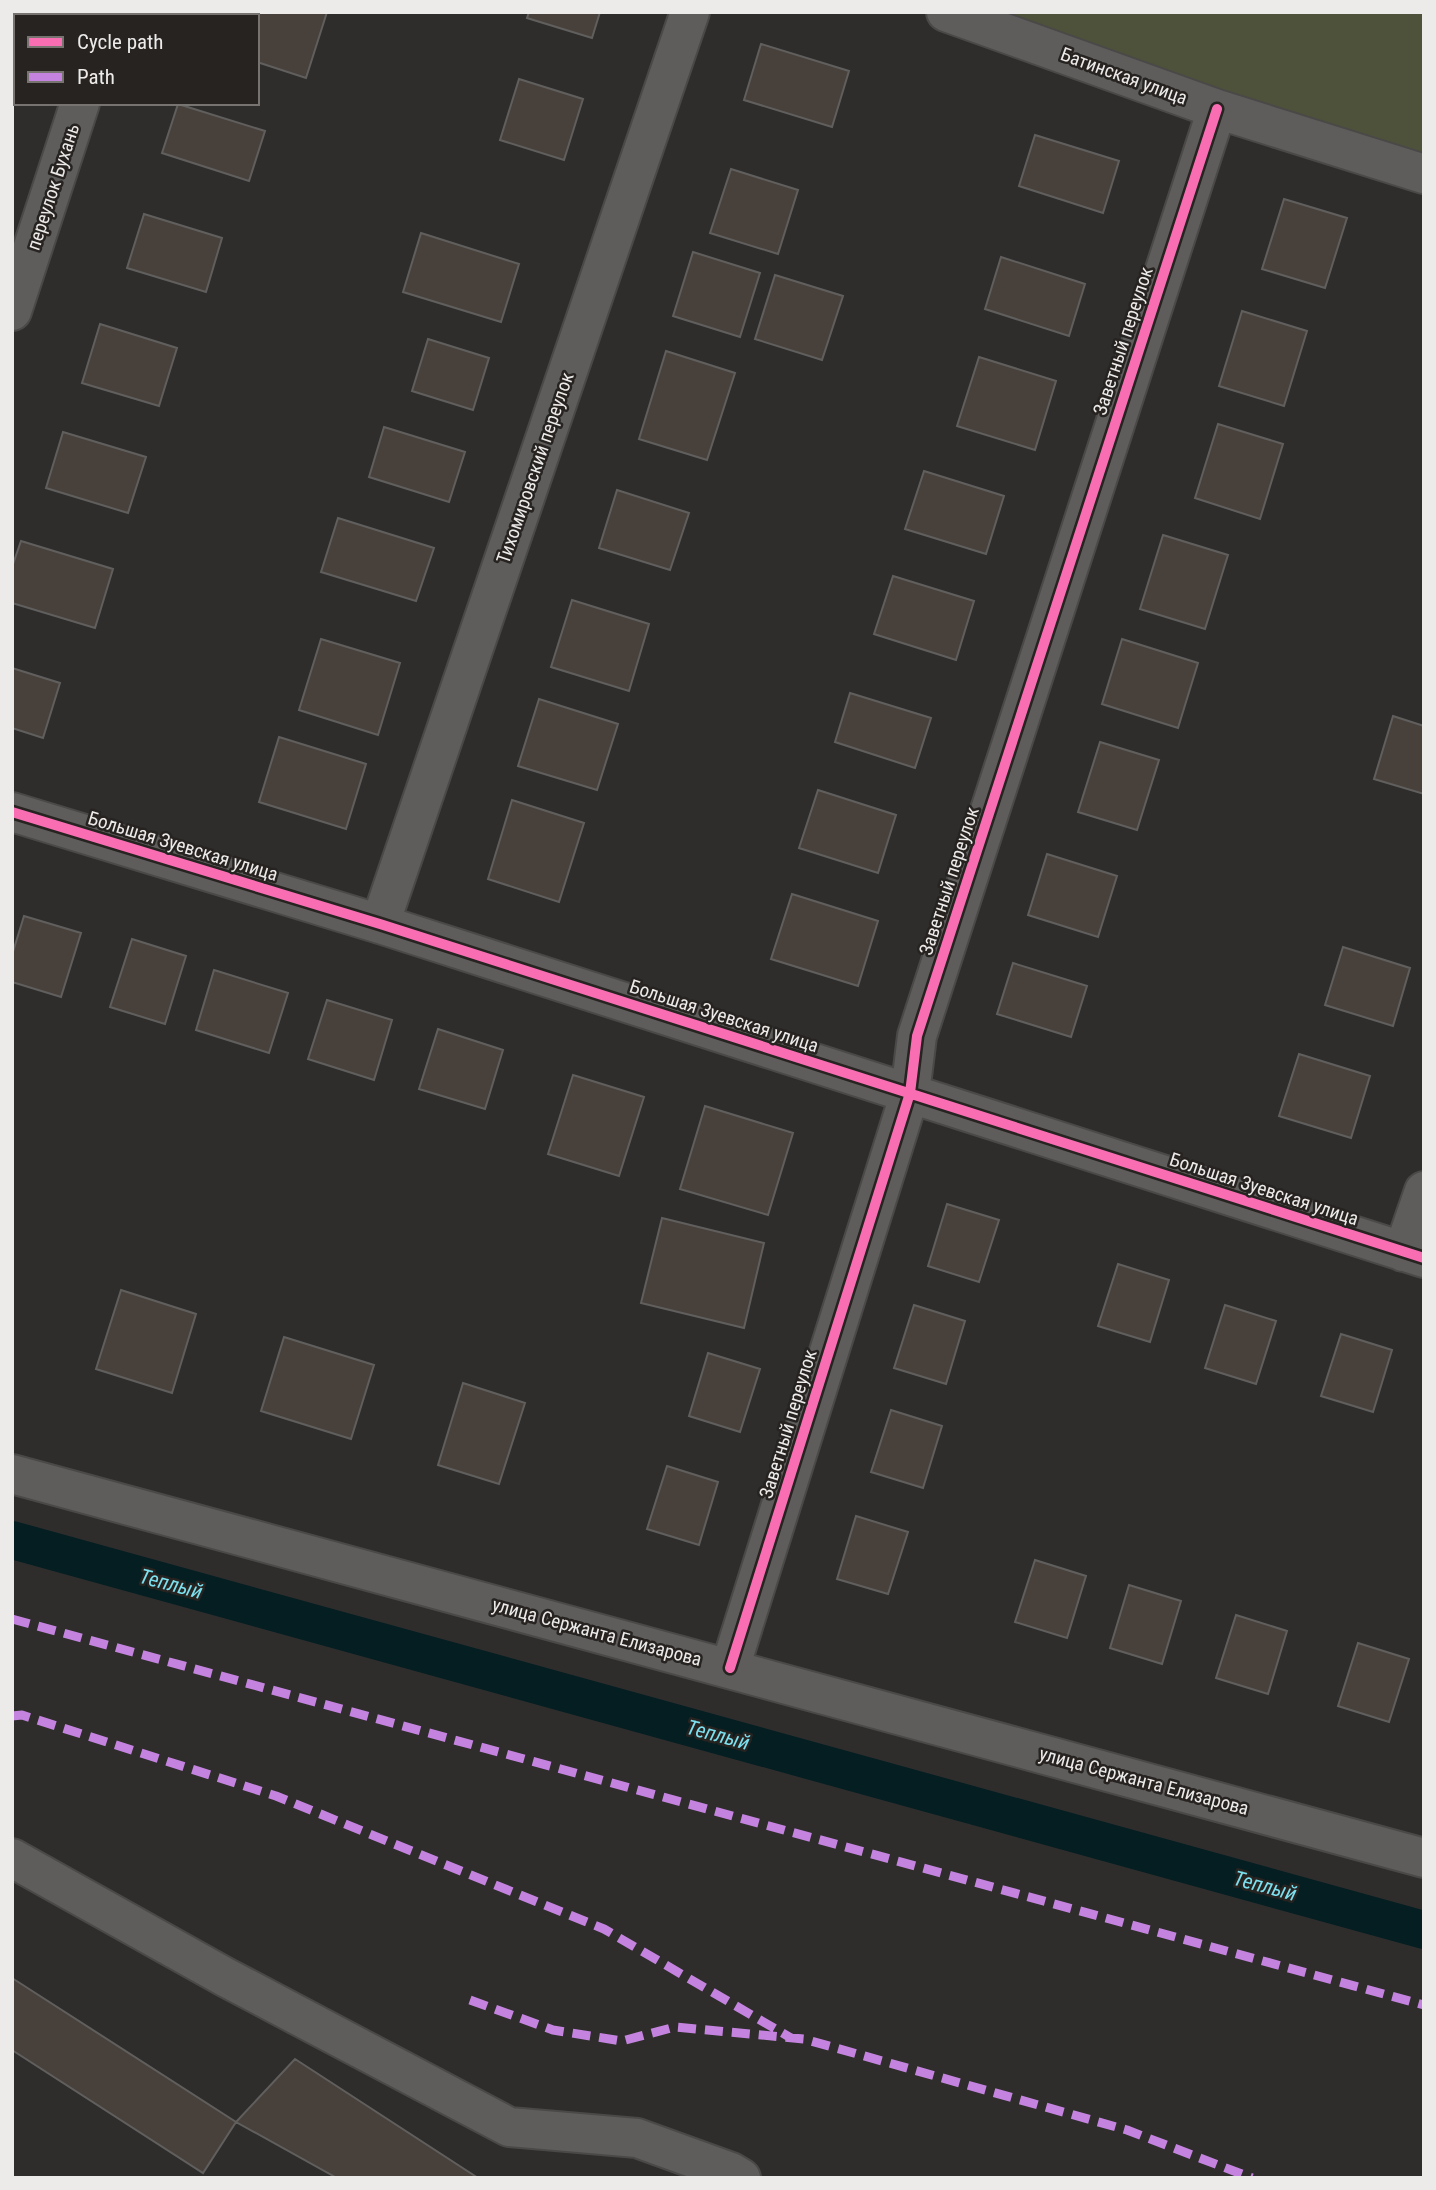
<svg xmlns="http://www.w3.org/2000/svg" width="1436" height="2190" viewBox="0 0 1436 2190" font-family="'Roboto Condensed',sans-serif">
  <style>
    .green { fill: #4f523a }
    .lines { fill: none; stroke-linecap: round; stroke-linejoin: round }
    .canal { stroke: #041e22; stroke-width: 38 }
    .building { fill: #48413b; stroke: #605f5e; stroke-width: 2 }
    .minor-casing { stroke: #4a4948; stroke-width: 42 }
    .minor { stroke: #5e5d5c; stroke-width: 38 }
    .quiet { stroke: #c483df; stroke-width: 9; stroke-dasharray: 18 9; stroke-linecap: butt }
    .cycleway-casing { stroke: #262321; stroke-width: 15 }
    .cycleway { stroke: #f96db3; stroke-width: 10 }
    .labels { text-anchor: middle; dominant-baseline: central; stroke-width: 5; stroke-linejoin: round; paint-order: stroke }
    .street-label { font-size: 19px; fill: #edebea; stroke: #262321 }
    .water-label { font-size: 21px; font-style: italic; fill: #7ce0ef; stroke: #262321 }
  </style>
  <rect width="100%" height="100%" fill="#2e2d2c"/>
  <path class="green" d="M979,12H1424V156Z"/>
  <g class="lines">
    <path class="canal" d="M12,1540L1424,1930"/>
  </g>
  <path class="building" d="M240,12H327L306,78L257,62V16H239Z
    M529,12H600L592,38L527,18Z
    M761,44L849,71L832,127L744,100Z
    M519,79L583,99L564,160L500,140Z
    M178,104L265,131L249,181L162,153Z
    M1035,135L1119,161L1103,213L1019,186Z
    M731,169L798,190L778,254L710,233Z
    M1284,199L1347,218L1325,288L1262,269Z
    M144,214L222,238L206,292L127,268Z
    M421,233L519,264L501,322L403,292Z
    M693,252L760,273L740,337L673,316Z
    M1001,257L1085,284L1069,336L985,309Z
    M775,275L843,296L822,360L755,339Z
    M1242,311L1307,331L1284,406L1219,386Z
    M100,324L177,348L159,406L82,383Z
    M428,339L489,358L473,410L412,391Z
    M666,351L735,373L707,460L639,439Z
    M979,357L1056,381L1035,450L957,426Z
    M1218,424L1283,444L1260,519L1195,498Z
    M384,427L465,452L449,502L369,477Z
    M63,432L146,457L128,513L46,488Z
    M924,471L1004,496L986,554L905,529Z
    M617,490L689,513L670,570L599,548Z
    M338,518L434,548L416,601L321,572Z
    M1163,535L1228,555L1205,629L1140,609Z
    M21,541L113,569L95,628L12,603V567Z
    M893,576L974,601L956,660L874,634Z
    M572,600L649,624L629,691L551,667Z
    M321,639L400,663L378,735L299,710Z
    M1122,639L1198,663L1178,728L1102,704Z
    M12,668L60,683L43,738L12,728Z
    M850,693L931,718L915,768L835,742Z
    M539,699L618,724L597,790L518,766Z
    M1393,716L1424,726V794L1374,779Z
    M279,737L366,764L346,829L259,802Z
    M1100,742L1159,760L1137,830L1078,812Z
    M818,790L896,815L878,873L799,848Z
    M512,800L584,823L559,902L488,879Z
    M1047,854L1117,876L1098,937L1028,915Z
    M792,894L878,921L858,986L771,959Z
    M24,916L81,933L61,997L12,982V955Z
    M132,939L186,956L165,1024L110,1007Z
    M1343,947L1410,968L1393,1026L1325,1005Z
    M1013,963L1087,986L1071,1037L997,1014Z
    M214,970L288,993L269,1053L196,1030Z
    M327,1000L392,1020L374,1080L308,1059Z
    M438,1029L503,1050L485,1109L419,1089Z
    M1299,1054L1370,1076L1351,1138L1279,1116Z
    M573,1075L644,1097L619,1176L548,1154Z
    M705,1106L793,1133L768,1215L680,1189Z
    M947,1204L999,1220L979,1282L928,1266Z
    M662,1218L764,1243L744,1328L641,1303Z
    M1118,1264L1169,1280L1150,1342L1098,1326Z
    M121,1290L196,1314L172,1393L96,1369Z
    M914,1305L965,1321L946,1384L894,1368Z
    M1225,1305L1276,1321L1256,1384L1205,1368Z
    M1341,1334L1392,1350L1373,1412L1321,1396Z
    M284,1337L374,1365L351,1439L261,1411Z
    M708,1353L760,1369L740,1432L689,1416Z
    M463,1383L525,1403L499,1484L438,1465Z
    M891,1410L942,1426L923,1488L871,1472Z
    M667,1466L718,1482L699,1545L647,1529Z
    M856,1516L908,1532L888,1594L837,1579Z
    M1035,1560L1086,1576L1067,1638L1015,1622Z
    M1129,1585L1181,1601L1162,1664L1110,1648Z
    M1236,1615L1287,1631L1268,1694L1216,1678Z
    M1358,1643L1409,1659L1389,1722L1338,1706Z
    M12,1978L236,2122L203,2173L12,2050Z
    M295,2059L478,2178H337L236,2122Z"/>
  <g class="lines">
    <defs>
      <path id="minor" d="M946,12L1217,109L1424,174
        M108,16L109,12
        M12,311L80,103
        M12,812L380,924L1424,1258
        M380,924L690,12
        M1403,1252L1424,1191
        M12,1474L1424,1858
        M730,1668L910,1093L917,1036L1217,109
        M12,1858L225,1977L509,2127L637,2138L731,2172L741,2178"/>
    </defs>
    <use href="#minor" class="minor-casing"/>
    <use href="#minor" class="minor"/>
    <path class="quiet" d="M12,1619L1424,2005
      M12,1716L22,1715L276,1796L604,1929L791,2038
      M470,2000L553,2030L622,2041L675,2027L804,2039L1127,2130L1252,2178"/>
    <defs>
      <path id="cycleway" d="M12,812L380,924L1424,1258
        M730,1668L910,1093L917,1036L1217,109"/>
    </defs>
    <use href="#cycleway" class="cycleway-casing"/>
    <use href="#cycleway" class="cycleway"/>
  </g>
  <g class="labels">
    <g class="street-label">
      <text transform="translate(1124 76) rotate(20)">Батинская улица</text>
      <text transform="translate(53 187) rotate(-72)">переулок Бухань</text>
      <text transform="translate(1123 341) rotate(-72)">Заветный переулок</text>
      <text transform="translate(535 468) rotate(-71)">Тихомировский переулок</text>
      <text transform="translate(183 846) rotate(17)">Большая Зуевская улица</text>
      <text transform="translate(949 881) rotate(-72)">Заветный переулок</text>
      <text transform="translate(724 1016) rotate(18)">Большая Зуевская улица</text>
      <text transform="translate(1264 1189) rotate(18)">Большая Зуевская улица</text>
      <text transform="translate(788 1424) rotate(-73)">Заветный переулок</text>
      <text transform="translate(597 1632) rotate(15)">улица Сержанта Елизарова</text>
      <text transform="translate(1144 1781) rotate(15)">улица Сержанта Елизарова</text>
    </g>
    <g class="water-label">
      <text transform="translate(171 1584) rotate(15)">Теплый</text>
      <text transform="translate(718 1735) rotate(15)">Теплый</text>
      <text transform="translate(1265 1886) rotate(15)">Теплый</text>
    </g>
  </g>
  <rect width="1436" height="2190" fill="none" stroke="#edebea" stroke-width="28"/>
  <rect x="14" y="14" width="245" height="91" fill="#262321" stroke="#767371" stroke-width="2"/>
  <rect x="28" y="37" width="35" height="10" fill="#f96db3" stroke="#767371" stroke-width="2"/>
  <text x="77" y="49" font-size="21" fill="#edebea">Cycle path</text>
  <rect x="28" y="72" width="35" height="10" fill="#c483df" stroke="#767371" stroke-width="2"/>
  <text x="77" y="84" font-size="21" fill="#edebea">Path</text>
</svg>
